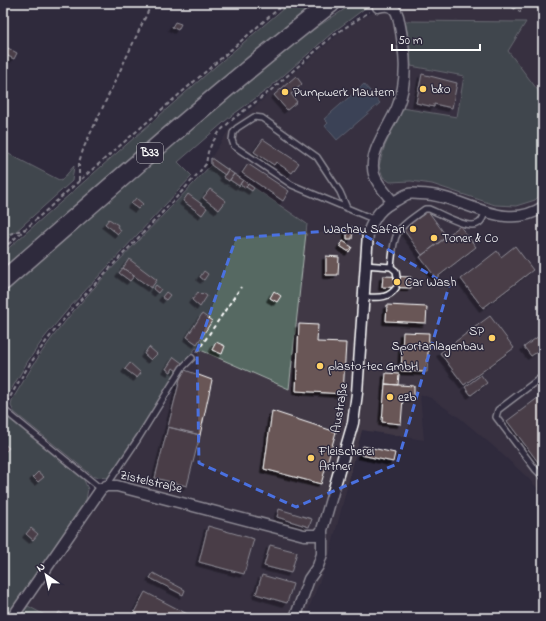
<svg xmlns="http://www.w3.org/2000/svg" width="546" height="621" viewBox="0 0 546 621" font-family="'Indie Flower',sans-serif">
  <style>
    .built { fill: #403845 }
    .green { fill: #566962; stroke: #aab4b0 }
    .water { fill: #4a6074; stroke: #92a0ac }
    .building { fill: #695757; stroke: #fff; filter: url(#shadow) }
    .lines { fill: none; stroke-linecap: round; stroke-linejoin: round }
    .lane-casing { stroke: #fff; stroke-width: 8 }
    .street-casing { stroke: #fff; stroke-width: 13 }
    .highway-casing { stroke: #fff; stroke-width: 21 }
    .path { stroke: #fff; stroke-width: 2; stroke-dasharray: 4 3; stroke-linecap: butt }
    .lane { stroke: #2f2a3d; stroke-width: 5 }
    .street { stroke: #2f2a3d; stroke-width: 10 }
    .highway { stroke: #2f2a3d; stroke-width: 18 }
    .marked { fill: none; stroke: #4a71e0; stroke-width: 3; stroke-dasharray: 8 5; stroke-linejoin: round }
    .poi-dot { fill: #ffd166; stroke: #2f2a3d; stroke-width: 1.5 }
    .labels { text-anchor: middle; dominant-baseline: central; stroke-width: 3; stroke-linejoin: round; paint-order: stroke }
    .shield { fill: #2f2a3d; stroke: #c1bfc5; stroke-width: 1 }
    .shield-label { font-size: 12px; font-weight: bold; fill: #fff }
    .poi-label { font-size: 13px; fill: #fff; stroke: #2f2a3d; text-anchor: start }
    .street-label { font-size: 13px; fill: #fff; stroke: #2f2a3d }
  </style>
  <defs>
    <filter id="shadow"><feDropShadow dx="-3.5" dy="3.5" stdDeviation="0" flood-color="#0009"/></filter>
  </defs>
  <rect width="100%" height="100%" fill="#2f2a3d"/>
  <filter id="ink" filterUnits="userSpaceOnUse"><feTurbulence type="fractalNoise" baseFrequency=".025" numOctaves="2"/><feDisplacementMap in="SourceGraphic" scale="8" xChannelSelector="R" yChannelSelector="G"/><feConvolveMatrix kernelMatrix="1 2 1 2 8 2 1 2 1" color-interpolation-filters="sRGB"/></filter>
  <g filter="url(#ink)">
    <path class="built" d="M377,3H543V97L507,51L526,22L410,48L411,66L464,76L457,117L390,182L411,181L432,184L495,205L535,200L543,193V494L528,478L492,445L460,418L431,398L420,394L424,440L362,430L328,560L305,618H295L290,616L289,618H50L28,606L96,508L178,386L180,379L185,370L201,350L289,389L307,224L211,158L230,128L342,31L362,18L377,11Z"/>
    <path class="green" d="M290,3H318L3,271V253L209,72Z
      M354,3H372L332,33L268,89L231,116L178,162L192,176L69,308L44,338L28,361L5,400H3V291L125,184L223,102L308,33Z
      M405,21L526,22L508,51L543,97V193L535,200L516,206L495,205L432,184L411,181L390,182L383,177L379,166L384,148L402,108L457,117L464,76L411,66L410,48Z
      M3,151L61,181L74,166L72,181L3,243Z
      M211,158L307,224L289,389L196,348C187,359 174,371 169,385L108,478L94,477L14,412L11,406L12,400C25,379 37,357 52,338C99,277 158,222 211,165Z
      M3,414L84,480L88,489L86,500L5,618H3Z
      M28,606L50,618H19Z"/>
    <path class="water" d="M364,84L380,103L337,140L325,126L328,123L324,119Z"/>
    <path class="building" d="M175,22L181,24L178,30L172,27Z
      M8,48L17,53L14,59L4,54Z
      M422,74L457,83L452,108L434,104V107L416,103Z
      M296,76L302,84L291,94L297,102L287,110L274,95Z
      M263,139L299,163L292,173L276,162L274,165L254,152Z
      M211,158L228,170L225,175L211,165Z
      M248,164L289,191L283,201L242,173Z
      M228,170L234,174L229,181L223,177Z
      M234,174L243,180L239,186L230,180Z
      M243,180L248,184L245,188L240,184Z
      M248,184L254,188L252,191L246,187Z
      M210,189L226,201L219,210L203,198Z
      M188,194L207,208L202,215L183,201Z
      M136,198L143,204L138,209L131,204Z
      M428,211L447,237L422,255L403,229Z
      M109,219L118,225L117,227L121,230L118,234L105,224Z
      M460,226L476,247L436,278L420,257Z
      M347,227H353L352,239H347Z
      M343,241L352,247L349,252L340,246Z
      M515,246L533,270L483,308L461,279L497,251L501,257Z
      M326,256L339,257L338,275H326Z
      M129,259L157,280L151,288L123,268Z
      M123,268L134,276L130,281L119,273Z
      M204,271L208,274L204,280L200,277Z
      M383,276L411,277V288L382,287Z
      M156,285L161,289L158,293L153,289Z
      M274,291L281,296L277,302L270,298Z
      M166,292L170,295L166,300L162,297Z
      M198,292L201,295L203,293L207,296L200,307L192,300Z
      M387,305L427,307L426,323L386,321Z
      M202,314L212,321L197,344L187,337Z
      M490,316L514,348L464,385L440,353Z
      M299,324L318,325L317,342L346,343L343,394L296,391Z
      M403,332L429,333L427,372L401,371Z
      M543,333V348L531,356L524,347Z
      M216,342L225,346L222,354L212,350Z
      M149,347L157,354L151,360L144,354Z
      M174,357L182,363L177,371L173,368L171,372L166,369Z
      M130,363L141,373L137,378L125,369Z
      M185,370L212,380L200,435L168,427L180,379Z
      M386,373L399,374L398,385L385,384Z
      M481,375L487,383L471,395L465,387Z
      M385,384L414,386V398H403L401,424L382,422Z
      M543,394V465L541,466L507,421Z
      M272,411L336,432L321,484L264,469Z
      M168,427L200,435L187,486L155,478Z
      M3,443L9,448L4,453L3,452Z
      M363,446L395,453L393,462L361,455Z
      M38,472L44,477L38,482L33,477Z
      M279,509L312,519L309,527L277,517Z
      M208,526L254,539L244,574L199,562Z
      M31,528L38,534L33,540L26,534Z
      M270,545L297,552L291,573L264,566Z
      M153,573L185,590L183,595L150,578Z
      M262,575L293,584L287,603L256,594Z
      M145,592L195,618H131Z
      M59,612L70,618H56Z"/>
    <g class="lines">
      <defs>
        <path id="lane" d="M347,208L340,192L317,157L262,118L254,117L237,128L233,133L232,140L234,146L292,185L373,219
          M365,265L391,267L396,271L397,277
          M391,267C395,230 394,231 425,209H429C440,213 469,231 479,223C483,220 484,216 485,212
          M363,297C377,297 387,300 396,288
          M543,376L498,410L496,417L536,470L543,477
          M3,409L101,489
          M107,485L138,439L182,368L192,358"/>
        <path id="street" d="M378,7C391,3 397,8 399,21C405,51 409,79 397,108C390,125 371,149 373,168C373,180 385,192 393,202
          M12,618L101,489L106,486H117L304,535H318L322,530
          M295,618L309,579L318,566L322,554V530L353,423L357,393L368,233C374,217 381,207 397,200C401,198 404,195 408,194C412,193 417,194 420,194C462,194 503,234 543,207"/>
        <path id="highway" d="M3,281C111,187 218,91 331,3"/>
      </defs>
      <use href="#lane" class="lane-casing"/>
      <use href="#street" class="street-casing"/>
      <use href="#highway" class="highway-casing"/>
      <path class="path" d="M506,3L520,12L521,3
        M79,181V162L84,147L152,3
        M3,236L25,229
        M3,249L79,181L285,3
        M197,352L241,287
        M7,403C33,352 71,309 110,268C138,238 167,208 195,177L206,164L208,152L212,143L220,131L233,119L270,91L334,35L369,12"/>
      <use href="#lane" class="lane"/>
      <use href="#street" class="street"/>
      <use href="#highway" class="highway"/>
    </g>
  </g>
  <path d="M0 0H546V621H0ZM354,229L449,286L397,464L296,507L199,463L197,351L236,238Z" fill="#2f2a3d" fill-opacity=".55" fill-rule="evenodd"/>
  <path class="marked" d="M354,229L449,286L397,464L296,507L199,463L197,351L236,238Z"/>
  <g class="poi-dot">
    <circle cx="423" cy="89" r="4"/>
    <circle cx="285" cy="92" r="4"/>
    <circle cx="413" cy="229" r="4"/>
    <circle cx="434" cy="238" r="4"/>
    <circle cx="397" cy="282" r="4"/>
    <circle cx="492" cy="338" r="4"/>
    <circle cx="320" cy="366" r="4"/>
    <circle cx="390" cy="397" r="4"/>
    <circle cx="311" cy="458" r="4"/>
  </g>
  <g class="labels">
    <rect class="shield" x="137" y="143" width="26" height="20" rx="3"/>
    <g class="shield-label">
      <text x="150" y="153">B33</text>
    </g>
    <g class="poi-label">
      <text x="431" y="89">b&amp;o</text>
      <text x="293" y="92">Pumpwerk Mautern</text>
      <text x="405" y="229" text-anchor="end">Wachau Safari</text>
      <text x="442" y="238">Toner &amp; Co</text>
      <text x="405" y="282">Car Wash</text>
      <text x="484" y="331" text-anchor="end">SP<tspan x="484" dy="15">Sportanlagenbau</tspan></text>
      <text x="328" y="366">plasto-tec GmbH</text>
      <text x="398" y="397">ezb</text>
      <text x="319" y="451">Fleischerei<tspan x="319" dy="15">Artner</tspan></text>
    </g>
    <g class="street-label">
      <text transform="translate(340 408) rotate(-81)">Austraße</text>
      <text transform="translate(151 482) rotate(13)">Zistelstraße</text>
    </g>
  </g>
  <rect width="546" height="621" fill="none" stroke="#2f2a3d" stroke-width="16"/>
  <rect x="8" y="8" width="530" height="605" fill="none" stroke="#fff" stroke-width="1.5" filter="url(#ink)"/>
  <g transform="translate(46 575) rotate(326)" stroke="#2f2a3d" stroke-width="3" paint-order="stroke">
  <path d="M0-3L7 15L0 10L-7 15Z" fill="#ffffff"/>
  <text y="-6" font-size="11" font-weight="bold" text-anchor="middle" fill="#ffffff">N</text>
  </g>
  <path d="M392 44v6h88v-6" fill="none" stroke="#ffffff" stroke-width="2"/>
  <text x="398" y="44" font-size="12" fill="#ffffff" stroke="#2f2a3d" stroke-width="3" paint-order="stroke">50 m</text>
</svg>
